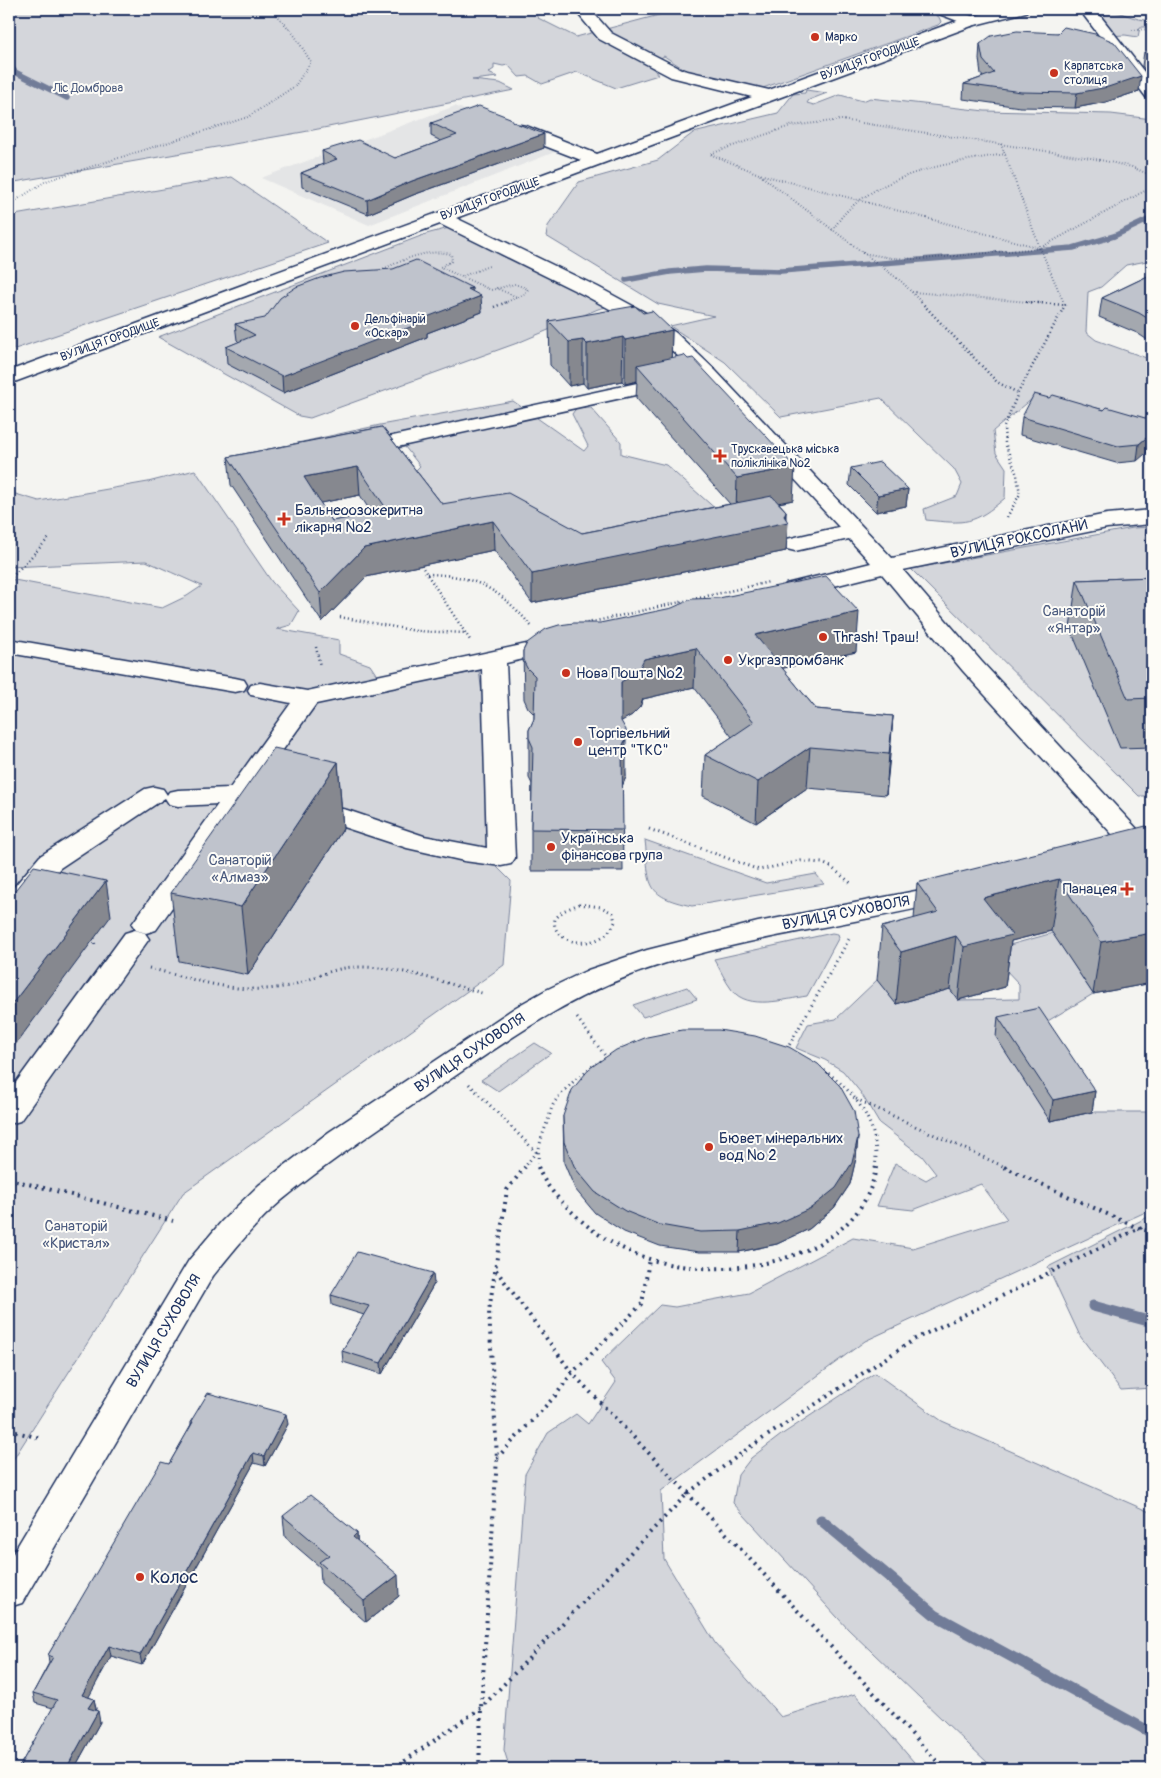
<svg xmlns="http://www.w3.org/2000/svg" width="1161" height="1778" viewBox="0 0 1161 1778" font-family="Pangolin,sans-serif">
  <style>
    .built { fill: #e4e5e6 }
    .green { fill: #d4d6db; stroke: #78829c }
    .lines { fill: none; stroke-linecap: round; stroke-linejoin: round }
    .stream-far1 { stroke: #717c98; stroke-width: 5.5 }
    .stream { stroke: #717c98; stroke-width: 11 }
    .minor-casing { stroke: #1b2f5e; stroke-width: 3 }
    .major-casing { stroke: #1b2f5e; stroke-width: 3 }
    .path-far3 { stroke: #1b2f5e; stroke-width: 2; stroke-dasharray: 0.5 2.5; stroke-linecap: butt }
    .path-far2 { stroke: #1b2f5e; stroke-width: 2.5; stroke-dasharray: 1 3; stroke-linecap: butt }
    .path-far1 { stroke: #1b2f5e; stroke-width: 3; stroke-dasharray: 1 4; stroke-linecap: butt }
    .path { stroke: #1b2f5e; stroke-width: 4; stroke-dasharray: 2 5; stroke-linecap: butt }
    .minor { fill: #fdfcf7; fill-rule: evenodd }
    .major { fill: #fdfcf7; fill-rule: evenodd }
    .wall { fill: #a4a8af; stroke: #1b2f5e; fill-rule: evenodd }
    .shaded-wall { fill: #86888f; stroke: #1b2f5e }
    .building { fill: #bfc3cc; stroke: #1b2f5e; fill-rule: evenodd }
    .poi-dot { fill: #c8321e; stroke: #fdfcf7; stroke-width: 2 }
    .labels { text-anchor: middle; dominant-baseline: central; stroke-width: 4; stroke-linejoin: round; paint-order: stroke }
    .far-poi-label { font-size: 12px; fill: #1b2f5e; stroke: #fdfcf7; text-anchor: start }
    .far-street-label { font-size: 12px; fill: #1b2f5e; stroke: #fdfcf7 }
    .far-park-label { font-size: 12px; fill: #49597d; stroke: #fdfcf7 }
    .poi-label { font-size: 15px; fill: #1b2f5e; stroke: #fdfcf7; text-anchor: start }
    .street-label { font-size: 15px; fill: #1b2f5e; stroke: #fdfcf7 }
    .park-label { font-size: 15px; fill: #49597d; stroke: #fdfcf7 }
    .near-poi-label { font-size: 18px; fill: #1b2f5e; stroke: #fdfcf7; text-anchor: start }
  </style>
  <rect width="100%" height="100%" fill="#f4f4f1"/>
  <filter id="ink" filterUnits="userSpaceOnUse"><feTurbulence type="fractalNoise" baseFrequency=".02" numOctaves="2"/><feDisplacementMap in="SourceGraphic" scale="10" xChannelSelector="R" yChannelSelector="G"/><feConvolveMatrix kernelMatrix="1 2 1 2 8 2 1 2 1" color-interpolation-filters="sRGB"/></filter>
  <g filter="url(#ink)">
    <path class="built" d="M455,106L560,150L369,225L261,178Z"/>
    <path class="green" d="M9,9H532L538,18L576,37L674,11L675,9H925L939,17L941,22L938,25L763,88L690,73L664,56L650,64L658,75L616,88L577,72L542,84L528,76L519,77L508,65L503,66L494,64V69L488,73L498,77L472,80L500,83L514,90L303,132L9,183Z
      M1101,9C1119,9 1135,22 1152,20V27H1140L1138,37L1125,35L1108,36L1091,12Z
      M806,90L827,93L809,100L807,103L814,105L840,95L863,101L870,98L985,111L1111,114L1152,119V260L1126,265L1101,287L1088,292L1086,332L1096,340L1152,360V419L1147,428L1037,395L993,431L996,453L1006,468L1005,498C974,525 965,524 926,520L924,509L957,496L962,484L954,469L881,398L781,417L725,362L670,326L714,316L658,304L546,236L548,226L579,182L658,160L693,133L778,113L793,94L805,93Z
      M232,177L328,243L9,351V216Z
      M449,228L615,305L598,309L520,342L310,418L299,416L158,337L426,234Z
      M513,401L584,451L588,446L572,414L577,407L591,408L621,442V454L666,465L736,527L585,556L444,524L412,474L420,466L405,447L308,467L293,444L380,425Z
      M195,470L272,582L299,611L291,625L277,629L339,640V654L370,665L386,689L479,671L487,730L495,865L511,881L504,965L183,1193L9,1466V579L162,608L187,596L202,586L146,561L9,567V492L39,501L148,482Z
      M1152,527V796H1139L911,569L1133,528Z
      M645,840L766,883L816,874L824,884L692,906C643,896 650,884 645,840Z
      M832,933L838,934L839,937L807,996C786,999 748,1011 732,990C725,981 720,969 714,959Z
      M1053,933L1093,994L1036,1028L1050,1121L1092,1112H1148L1152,1100V1209L865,1341L661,1491L664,1559L715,1643L781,1717L855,1694L920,1769H510L504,1750L525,1474L548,1433L576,1414L588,1424L616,1382L601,1362L660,1305L675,1307L749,1293L853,1238L913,1248L1007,1219L981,1184L913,1210L877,1206L895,1163L926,1180L936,1174L922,1156L879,1123L861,1093L843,1071L825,1060L796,1048L808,1024L836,1019L877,980L897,974L936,969L958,1000L1019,999V984L988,951Z
      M687,987L697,999L643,1017L633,1005Z
      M535,1043L551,1053L498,1091L481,1080Z
      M1152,1215V1388L1121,1390L1080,1336L1048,1267Z
      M875,1373L942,1421L1152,1513V1769H998L991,1766L848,1629L733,1503L738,1475L751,1458L781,1435Z"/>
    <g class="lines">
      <path class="stream-far1" d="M9,64L15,72L67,98
        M626,280L670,272L706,269L781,271L1073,248L1114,236L1152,218"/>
      <path class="stream" d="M1093,1306L1152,1322
        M821,1520L935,1615L1152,1733"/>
      <defs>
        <path id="minor" d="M574,9H590L611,33L683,70L769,90L965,18H977L979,21L977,24L456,218L598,287L644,312L676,333L715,370L892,558L1107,514L1152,510V524L1107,528L903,570L981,661L1152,845V857L1143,859L1133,857L963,671L882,574L794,596L786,594L782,589L786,584L871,563L849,539L795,551L787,549L784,544L787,539L839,527L701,378L662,341L630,320L584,295L440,224L9,384V371L581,160L514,134L511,130L514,126L520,125L526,126L597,154L752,97L671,77L599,39Z
          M1079,9H1095L1152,82V98L1146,97Z
          M674,375L681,377L684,381L681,385L356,456L348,455L345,450L348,445L356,444Z
          M559,637L568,639L571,644L568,649L506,663L515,858L511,864L501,866L464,861L407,848L331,823L245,804L156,930L146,933L136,930L132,924L218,804L178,806L169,804L165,798L60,868L19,916L9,919V893L40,856L145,789L154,787L163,789L167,795L169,792L178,790L230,788L291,703L251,695L248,690L251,685L260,683L307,691ZM482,669L487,848L424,836L347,810L254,790L316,704Z
          M9,639L235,678L244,680L247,685L244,690L235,692L9,653Z
          M951,884L961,886L965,892L961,898C863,923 762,934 666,963C576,990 512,1037 436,1089C384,1125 331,1160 282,1200C256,1222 234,1250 213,1276L22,1603L9,1607V1560L189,1260L222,1221L259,1185L329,1132L516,1007L546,990L588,970L647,950L758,922Z
          M135,930L145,933L149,939L20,1121L9,1124V1092L125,933Z"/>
        <path id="major" d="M932,9H953L972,16L1002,9H1028L1026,12L971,26L934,12Z"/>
      </defs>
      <use href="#minor" class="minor-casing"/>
      <use href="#major" class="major-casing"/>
      <path class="path-far3" d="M1132,30L1152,29
        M1001,144L1040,248L1064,303
        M760,175L902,282L922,303
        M9,205L46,181L248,117L295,86L311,62L295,36L272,9
        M832,230C837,224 841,217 846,212C887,172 952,162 1006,154
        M1040,248L759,174L710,154L790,126L842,120L1091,158L1132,167L1152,176
        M862,253L892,258L923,259L1040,248L1152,187
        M378,271C402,261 425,248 451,254L452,261L440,267L491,290L515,284L528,289L525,294L504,303
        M463,276L489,266
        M496,288L517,297
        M912,292L1041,303"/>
      <path class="path-far2" d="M921,302L997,382L1018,393
        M1026,302L1065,305
        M494,307L507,302
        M1007,517L1020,494L1017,475L1005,443L1004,427L1018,393L1065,305L1064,302
        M421,565L470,640
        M427,574C476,575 501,590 532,627
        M9,580L50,537
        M340,617L416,631L466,633
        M583,624L769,582
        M316,647L320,666"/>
      <path class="path-far1" d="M649,829L759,870L801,861L822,863L831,867L852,884
        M9,848L14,861
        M579,904L601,907L613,913L615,922C600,955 549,943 555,919L563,911Z
        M94,938L95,947
        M149,968C192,979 238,995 283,987C308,983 330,967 356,967C399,966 441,982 482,993
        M577,1018L606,1057
        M787,1049L849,939
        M469,1084L536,1152L524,1168
        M856,1099L1007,1168
        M539,1168C536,1151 542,1136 548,1120C550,1115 551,1108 554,1103C559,1095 566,1089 572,1083C641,1015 789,1022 852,1095C870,1116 879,1140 875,1168"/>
      <path class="path" d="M538,1167C544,1184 559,1200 572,1212C596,1236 624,1252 656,1261C731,1282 862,1260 876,1167
        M1004,1167L1138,1228L1152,1232
        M9,1179L173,1221
        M496,1270L572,1373L735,1543L944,1769
        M9,1430L39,1438
        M497,1458L556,1395L572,1373L642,1304L649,1260
        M393,1769L481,1708L688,1493L750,1447L915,1339L1152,1222
        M479,1769L481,1708L497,1458L489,1311L507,1190L525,1167"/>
      <use href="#minor" class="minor"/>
      <use href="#major" class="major"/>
    </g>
    <path class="wall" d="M1058,33L1139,91L1106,102L1075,108L1020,107L963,99L964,84L983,77L981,74L979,59L980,44Z
      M1144,52H1152V79L1142,66Z
      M513,122L544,148L413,195L368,214L302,187L301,173L323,164L322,151L395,158L441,141L431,136V123Z
      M1152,274V343L1137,333L1099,317L1102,298Z
      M472,292L482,312L427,333V337L283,393L227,364L226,347L239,342L237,340L235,324Z
      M643,313L672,330L671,358L793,500L779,503L786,511V551L532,603L494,550L366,577L322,622L231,485L228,457L382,427L442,504L582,533L730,504L636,398L637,381L625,384L622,381L587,388L583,383L569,386L550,365L549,321ZM360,495L372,514L332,521L320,503Z
      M1049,398L1152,420L1137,461L1116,463L1020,435L1022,417Z
      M851,468L908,489L906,506L876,512L849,485Z
      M1152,493V554L1145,539Z
      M1152,577V747L1120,748L1070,628L1077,580Z
      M527,643L856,652L782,668L816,709L893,716L886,795L807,788L756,823L703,796L705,755L732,737L694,687L643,699L640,707L632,715L621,721L626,777L622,786L623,871H531V829L532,784L529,778V730L534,719V714L528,708L524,699L523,651Z
      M338,762L343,829L248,975L179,961L171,893Z
      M1152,833V983L1093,994L1051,931L1011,941L1005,987L958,1000L950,989L896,1004L877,980L882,927L914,919L917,883Z
      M998,1017L1095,1091L1092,1112L1050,1121L996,1037Z
      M563,1116L858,1137L856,1158L850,1184L834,1208L809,1229L777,1244L739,1252H699L660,1246L624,1232L595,1213L575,1189L564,1163Z
      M434,1284L382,1374L343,1362L342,1351L364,1315L332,1305L331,1295Z
      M191,1421L288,1424L265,1466L254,1463L142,1665L111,1656L88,1697L94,1699L96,1709L95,1710L100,1722L74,1769H18L53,1708L35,1703L33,1693L49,1663L48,1655L169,1464L191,1426Z
      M283,1516L357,1533V1541L399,1596L366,1622L321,1583L320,1567L285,1537Z"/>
    <path class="shaded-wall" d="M1141,76L1139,91L1106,102L1075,108L1077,93Z
      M544,134V148L413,195L368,214L367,200L412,181Z
      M472,288L473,299L481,296L482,312L427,333V337L283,393L282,376L422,319L468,289Z
      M672,330L671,374L637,365V381L625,384V340Z
      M623,337L622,381L587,388V344Z
      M583,340V383L569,386V342Z
      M1152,433V448L1137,461L1139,444Z
      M358,467L360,495L306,506L304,477Z
      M795,467L793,500L736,511L737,478Z
      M908,489L906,506L876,512L878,495Z
      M786,511L785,522H788L786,551L532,603V574L784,516Z
      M493,521L494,550L366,577L322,622L320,593L364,548Z
      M859,612L856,652L753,675L755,635Z
      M696,648L694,687L643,699L640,707L632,715L620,722L621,682L644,659Z
      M893,716L890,756L886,795L889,754Z
      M626,737V777L621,789L622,748Z
      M810,747L807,788L756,823L758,782Z
      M338,762L343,829L248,975L241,907Z
      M1059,879L1051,931L1011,941L1005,987L958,1000L964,947L983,898Z
      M106,881L111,916L9,1053V1008Z
      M1152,933V983L1093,994L1101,942Z
      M956,936L950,989L896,1004L901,952Z
      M1095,1091L1092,1112L1050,1121L1053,1100Z
      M858,1137L856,1158L850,1184L834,1208L809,1229L777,1244L739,1252L740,1231Z
      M433,1273L434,1284L382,1374L381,1363Z
      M286,1414L288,1424L265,1466L264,1456Z
      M253,1453L254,1463L142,1665L140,1655Z
      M357,1533L358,1554L353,1537Z
      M398,1575L399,1596L366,1622L364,1601Z
      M109,1646L111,1656L84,1706L82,1695Z
      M94,1699L96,1709L90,1719L88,1708Z
      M98,1711L100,1722L74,1769H66Z"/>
    <path class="building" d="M1064,27L1095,34L1114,42L1141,76L1108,87L1077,93L1021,92L964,84L994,73L983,60L980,44L991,36L1017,31L1058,33Z
      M1144,52H1152V62Z
      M479,106L510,118L513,122L544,134L412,181L367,200L301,173L337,159L322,151L358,140L395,158L457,135L431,123Z
      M416,260L472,288L468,289L481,296L422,319L426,321L282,376L226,347L255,335L235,324L265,318L280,298L296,287L320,278L344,272L393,269Z
      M1152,274V321L1139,313L1102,298Z
      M635,306L643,313L652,311L672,330L625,340L623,337L587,344L583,340L569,342L549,321Z
      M684,355L688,359L693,358L795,467L737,478L637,365Z
      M1034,394L1049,398L1053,395L1104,410L1107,407L1152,420V433L1139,444L1118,446L1022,417Z
      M382,427L442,504L508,493L582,533L772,496L786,511L784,516L788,522L532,574L493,521L364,548L320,593L228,457ZM358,467L388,511L332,521L304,477Z
      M880,462L908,489L878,495L851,468Z
      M826,576L859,612L755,635L816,709L893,716L889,754L810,747L758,782L705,755L754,722L696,648L644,659L640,667L633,675L621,682V721L626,730V737L622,748L623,830L531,829L533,747L529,738V730L534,719L535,676L527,668L523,660V651L527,643L546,629L559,625L574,623H600L672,608L692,599L719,598Z
      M1152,577V698L1128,699L1077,580Z
      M274,748L338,762L241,907L171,893Z
      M1146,826L1152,833V933L1101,942L1059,879L983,898L1012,935L964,947L956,936L901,952L882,927L938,912L917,883Z
      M34,866L106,881L9,1008V898Z
      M1039,1008L1095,1091L1053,1100L998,1017Z
      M682,1030H719L755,1036L789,1047L818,1064L840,1086L854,1111L858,1137L852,1163L836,1188L811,1208L778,1223L740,1231L700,1232L660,1225L625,1211L595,1192L575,1168L564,1142L563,1116L572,1090L590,1068L616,1050L647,1037Z
      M357,1252L433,1273L381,1363L342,1351L369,1306L331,1295Z
      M208,1393L286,1414L264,1456L253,1453L140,1655L109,1646L82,1695L94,1699L88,1708L98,1711L66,1769H18L57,1700L33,1693L53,1657L48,1655L161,1462L169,1464L193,1422L191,1421Z
      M310,1495L357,1533L353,1537L398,1575L364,1601L319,1562L329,1555L283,1516Z"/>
  </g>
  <g class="poi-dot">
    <circle cx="815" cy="37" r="5"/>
    <circle cx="1054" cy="73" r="5"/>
    <circle cx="355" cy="326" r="5"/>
    <path d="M717.5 448.5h5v5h5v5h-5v5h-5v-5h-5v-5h5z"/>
    <path d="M281.5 511.5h5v5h5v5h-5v5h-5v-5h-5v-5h5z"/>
    <circle cx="823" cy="637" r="5"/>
    <circle cx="728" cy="660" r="5"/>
    <circle cx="566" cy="673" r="5"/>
    <circle cx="578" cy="742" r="5"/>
    <circle cx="551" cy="847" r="5"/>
    <path d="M1124.5 881.5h5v5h5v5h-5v5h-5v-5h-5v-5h5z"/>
    <circle cx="709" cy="1147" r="5"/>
    <circle cx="140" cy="1577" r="5"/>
  </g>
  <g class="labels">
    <g class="far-poi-label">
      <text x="825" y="37">Марко</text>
      <text x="1064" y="66">Карпатська<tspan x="1064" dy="14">столиця</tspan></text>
      <text x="365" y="319">Дельфінарій<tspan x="365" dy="14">«Оскар»</tspan></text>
      <text x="731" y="449">Трускавецька міська<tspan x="731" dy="14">поліклініка №2</tspan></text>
    </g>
    <g class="far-street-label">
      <text transform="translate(870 59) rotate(-20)">ВУЛИЦЯ ГОРОДИЩЕ</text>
      <text transform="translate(490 199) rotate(-20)">ВУЛИЦЯ ГОРОДИЩЕ</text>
      <text transform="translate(110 340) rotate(-20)">ВУЛИЦЯ ГОРОДИЩЕ</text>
    </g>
    <g class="far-park-label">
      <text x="88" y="88">Ліс Домброва</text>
    </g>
    <g class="poi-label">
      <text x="295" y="510">Бальнеоозокеритна<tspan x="295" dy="17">лікарня №2</tspan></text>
      <text x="833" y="637">Thrash! Траш!</text>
      <text x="738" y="660">Укргазпромбанк</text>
      <text x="576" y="673">Нова Пошта №2</text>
      <text x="588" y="733">Торгівельний<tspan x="588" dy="17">центр "ТКС"</tspan></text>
      <text x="561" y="838">Українська<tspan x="561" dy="17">фінансова група</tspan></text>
      <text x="1117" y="889" text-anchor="end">Панацея</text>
      <text x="719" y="1138">Бювет мінеральних<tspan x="719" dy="17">вод № 2</tspan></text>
    </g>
    <g class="street-label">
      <text transform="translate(1019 539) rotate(-12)">ВУЛИЦЯ РОКСОЛАНИ</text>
      <text transform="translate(846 913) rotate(-11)">ВУЛИЦЯ СУХОВОЛЯ</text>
      <text transform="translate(470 1053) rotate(-34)">ВУЛИЦЯ СУХОВОЛЯ</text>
      <text transform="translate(164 1331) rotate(-59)">ВУЛИЦЯ СУХОВОЛЯ</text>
    </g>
    <g class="park-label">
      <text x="1074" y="611">Санаторій<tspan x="1074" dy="17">«Янтар»</tspan></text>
      <text x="240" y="860">Санаторій<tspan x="240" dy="17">«Алмаз»</tspan></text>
      <text x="76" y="1226">Санаторій<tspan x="76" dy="17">«Кристал»</tspan></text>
    </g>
    <g class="near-poi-label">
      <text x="150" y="1577">Колос</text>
    </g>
  </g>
  <rect width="1161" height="1778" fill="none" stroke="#fdfcf7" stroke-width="30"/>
  <rect x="15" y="15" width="1131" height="1748" fill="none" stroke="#1b2f5e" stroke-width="2" filter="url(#ink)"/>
</svg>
